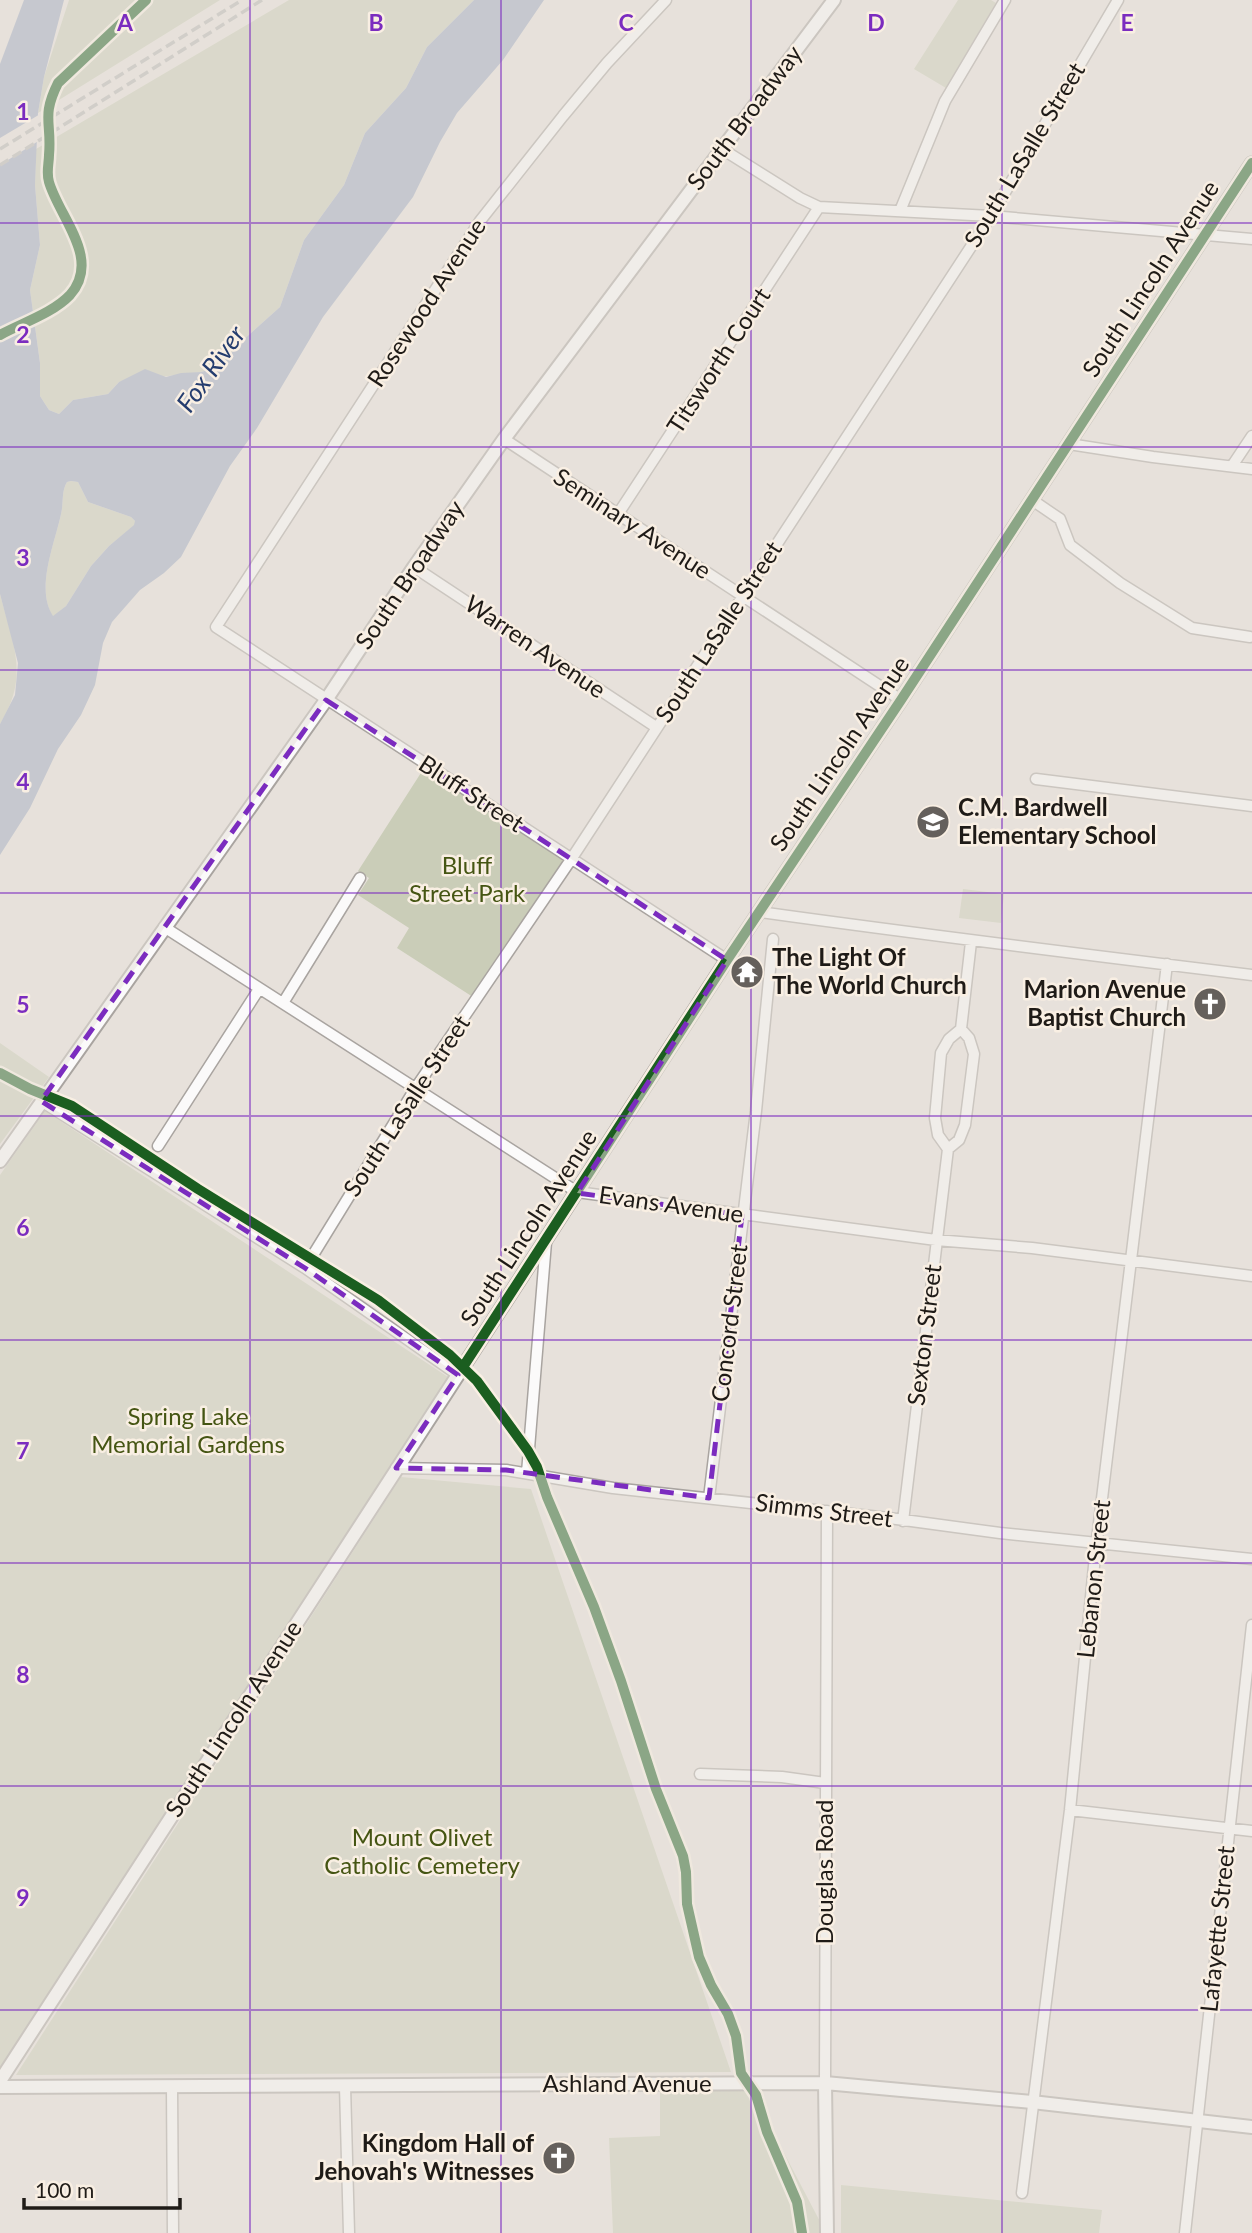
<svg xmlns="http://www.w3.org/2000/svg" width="1252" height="2233" viewBox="0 0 1252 2233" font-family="Lato,sans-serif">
	<rect width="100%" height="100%" fill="#e7e1db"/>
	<path fill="#cacdb8" d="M69,0H220L38,113L44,77Z
		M289,0H474L427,47L406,88L365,133L344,185L304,240L280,307L242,341L219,367L201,372L119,382L108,394L73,400L59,414L49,410L40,396V363L30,290L40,245L35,185L36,149Z
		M958,0H991L996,3L946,88L914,69Z
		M71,481L78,482L88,502L131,517L135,521V525L109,546L91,566L66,606L53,617C35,588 55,543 61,514C64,502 61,492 67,482Z
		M0,594C13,644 30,676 0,724Z
		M426,765L572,858L476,999L397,948L409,928L358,895L369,878L358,871Z
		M963,889L1004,894L1001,923L959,918Z
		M0,1043L49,1077L0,1144Z
		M45,1111L448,1377L0,2069V1175Z
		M401,1477L531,1489L731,2072L16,2075Z
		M660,2084H748L826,2233H613L609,2138L660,2136Z
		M841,2185L1102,2210L1099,2233H841Z"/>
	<path fill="#9ea9c2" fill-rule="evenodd" d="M24,0H64L44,77L38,113L35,185L40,245L30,290L40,363V396L49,410L59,414L73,400L108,394L119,382L145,369L166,377L181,373L201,372L219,367L242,341L280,307L304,240L344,185L365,133L406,88L427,47L474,0H544L503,60L457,113L440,142L413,197L323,317L257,428L230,466L181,557L164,573L140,590L112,622L103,643L95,685L81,715L58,749L30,808L0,855V724L15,695L18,663L0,594V64ZM71,481L78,482L88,502L131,517L135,521L134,525L109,546L91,566L66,606L53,616C35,589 55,543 61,514C64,502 61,492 67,482Z"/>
	<path fill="#e7e1db" d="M42,113L40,140L0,165V138Z"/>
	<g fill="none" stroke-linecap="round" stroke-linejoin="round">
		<defs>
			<path id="minor" d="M666,0L607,63L563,116L480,221L216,627L727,960
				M722,149L800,198L819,207L991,216L1252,239
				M900,211L945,101L1005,0
				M504,439L901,700
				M1069,444L1153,457L1252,469
				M1232,466L1252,436
				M1032,500L1060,519L1070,545L1120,583L1192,628L1250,637
				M618,514L819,207
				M414,567L656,727
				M1036,779L1252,806
				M760,912C924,935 1088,955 1252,975
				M164,927L577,1192L936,1240L1032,1248L1252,1276
				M283,1003L360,878
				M41,1101L305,1268L458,1375
				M158,1146L259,989
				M948,1149L959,1140L965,1125L974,1054L969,1038L961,1029
				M305,1268L415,1089L572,858L991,216L1118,0
				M396,1468L506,1470L613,1488L889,1518L1000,1533L1252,1559
				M527,1473L546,1242
				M709,1498L756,1111L773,939
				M903,1521L948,1149L938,1135L935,1118L941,1053L949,1039L961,1029L971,942
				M700,1774L782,1777L825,1783
				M1070,1810L1252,1831
				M825,2083L827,1511
				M345,2086L349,2233
				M172,2087L173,2233
				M1022,2193L1070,1810L1095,1556L1167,964
				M1185,2233L1252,1625"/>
			<path id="tertiary" d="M0,1161L326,700L414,567L504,439L834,0
				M0,2081L727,960L901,700L1252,163
				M825,2083L827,2233
				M0,2087L825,2083L1032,2102L1252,2127"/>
		</defs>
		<use href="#minor" stroke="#a9a4a0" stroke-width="13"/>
		<use href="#tertiary" stroke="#a9a4a0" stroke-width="16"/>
		<use href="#minor" stroke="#fbfafa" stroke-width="10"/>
		<use href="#tertiary" stroke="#fbfafa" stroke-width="12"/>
		<path stroke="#b7b6b4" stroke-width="3.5" stroke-dasharray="10 5" stroke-linecap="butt" d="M0,149L242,0
			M0,165L262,0"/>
		<defs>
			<path id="cycleway" d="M0,335C22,323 53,313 70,295C102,259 59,217 49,182C46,172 49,164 49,155C52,122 41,117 58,83L146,0
				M0,1073L30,1089L72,1106L198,1189L378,1300L450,1355L477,1381L528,1451L537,1467L547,1497L594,1607L621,1681L656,1789L683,1856L686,1872L687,1904L699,1957L711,1985L728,2014L736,2036L741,2073L756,2095L767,2132L797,2202L802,2233
				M463,1367L727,960L901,700L1252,163"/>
		</defs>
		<use href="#cycleway" stroke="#f9efe3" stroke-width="15"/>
		<use href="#cycleway" stroke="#1b5e20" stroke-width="10"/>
	</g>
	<path d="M0 0H1252V2233H0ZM326,700L727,960L577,1193L742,1215L709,1498L506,1470L396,1468L458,1375L305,1268L41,1101Z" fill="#e7e1db" fill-opacity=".55" fill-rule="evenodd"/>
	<path fill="none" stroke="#7b2cbf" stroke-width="5" stroke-dasharray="14 9" stroke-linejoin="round" d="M326,700L727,960L577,1193L742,1215L709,1498L506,1470L396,1468L458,1375L305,1268L41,1101Z"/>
	<path fill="none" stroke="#7b2cbf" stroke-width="2" stroke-opacity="0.55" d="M250,0V2233M501,0V2233M751,0V2233M1002,0V2233M0,223H1252M0,447H1252M0,670H1252M0,893H1252M0,1116H1252M0,1340H1252M0,1563H1252M0,1786H1252M0,2010H1252"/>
	<defs>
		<symbol id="school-disc" viewBox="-11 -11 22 22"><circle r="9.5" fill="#65605c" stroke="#f9efe3"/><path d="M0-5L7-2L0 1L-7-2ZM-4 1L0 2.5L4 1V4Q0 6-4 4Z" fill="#fff"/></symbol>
		<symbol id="temple-disc" viewBox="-11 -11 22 22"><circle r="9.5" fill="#65605c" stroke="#f9efe3"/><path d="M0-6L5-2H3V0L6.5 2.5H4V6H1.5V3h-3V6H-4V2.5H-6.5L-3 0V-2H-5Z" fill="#fff"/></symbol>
		<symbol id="church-disc" viewBox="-11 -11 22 22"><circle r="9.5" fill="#65605c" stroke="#f9efe3"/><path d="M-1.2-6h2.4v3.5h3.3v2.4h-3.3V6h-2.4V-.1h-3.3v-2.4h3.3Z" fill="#fff"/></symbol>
	</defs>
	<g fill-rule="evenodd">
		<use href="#school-disc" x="914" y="803" width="38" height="38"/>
		<use href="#temple-disc" x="728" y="953" width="38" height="38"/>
		<use href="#church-disc" x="1191" y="985" width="38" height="38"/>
		<use href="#church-disc" x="540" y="2139" width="38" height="38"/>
	</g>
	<g text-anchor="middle" stroke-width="5" stroke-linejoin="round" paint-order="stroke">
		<g font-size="24" fill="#1f1b17" stroke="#f9efe3">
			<text transform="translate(745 118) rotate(-53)" y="8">South Broadway</text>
			<text transform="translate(1025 155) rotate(-59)" y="8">South LaSalle Street</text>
			<text transform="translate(1151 279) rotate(-57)" y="8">South Lincoln Avenue</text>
			<text transform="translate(427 303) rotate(-57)" y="8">Rosewood Avenue</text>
			<text transform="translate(719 361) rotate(-57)" y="8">Titsworth Court</text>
			<text transform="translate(632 524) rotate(33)" y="8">Seminary Avenue</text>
			<text transform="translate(410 575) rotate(-56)" y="8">South Broadway</text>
			<text transform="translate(719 632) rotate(-57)" y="8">South LaSalle Street</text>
			<text transform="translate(535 647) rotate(34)" y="8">Warren Avenue</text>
			<text transform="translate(840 754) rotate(-56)" y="8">South Lincoln Avenue</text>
			<text transform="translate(471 794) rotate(33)" y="8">Bluff Street</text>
			<text transform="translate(407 1106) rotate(-57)" y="8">South LaSalle Street</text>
			<text transform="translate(671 1205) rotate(8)" y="8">Evans Avenue</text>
			<text transform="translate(529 1228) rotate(-57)" y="8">South Lincoln Avenue</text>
			<text transform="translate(730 1323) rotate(-83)" y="8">Concord Street</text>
			<text transform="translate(925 1335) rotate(-83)" y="8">Sexton Street</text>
			<text transform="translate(824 1511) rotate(7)" y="8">Simms Street</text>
			<text transform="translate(1094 1579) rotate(-84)" y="8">Lebanon Street</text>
			<text transform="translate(234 1719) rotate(-57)" y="8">South Lincoln Avenue</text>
			<text transform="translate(825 1872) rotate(-90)" y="8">Douglas Road</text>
			<text transform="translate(1218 1929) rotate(-84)" y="8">Lafayette Street</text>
			<text x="627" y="2092">Ashland Avenue</text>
		</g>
		<g font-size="24" font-weight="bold" fill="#1f1b17" stroke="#f9efe3" text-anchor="start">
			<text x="958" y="816">C.M. Bardwell<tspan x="958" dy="28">Elementary School</tspan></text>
			<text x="772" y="966">The Light Of<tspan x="772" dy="28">The World Church</tspan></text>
			<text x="1186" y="998" text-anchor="end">Marion Avenue<tspan x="1186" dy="28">Baptist Church</tspan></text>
			<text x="534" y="2152" text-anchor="end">Kingdom Hall of<tspan x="534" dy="28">Jehovah's Witnesses</tspan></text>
		</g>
		<g font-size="24" fill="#455513" stroke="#f9efe3">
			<text x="467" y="874">Bluff<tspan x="467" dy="28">Street Park</tspan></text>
			<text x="188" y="1425">Spring Lake<tspan x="188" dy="28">Memorial Gardens</tspan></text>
			<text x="422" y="1846">Mount Olivet<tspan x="422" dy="28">Catholic Cemetery</tspan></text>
		</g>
		<g font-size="26" font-style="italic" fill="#253d6f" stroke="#f9efe3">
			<text transform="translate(211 369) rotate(-55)" y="9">Fox River</text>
		</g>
	</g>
	<g font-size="23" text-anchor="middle" font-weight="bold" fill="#7b2cbf" stroke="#f9efe3" stroke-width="5" stroke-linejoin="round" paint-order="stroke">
		<text x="125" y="31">A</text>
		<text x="376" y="31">B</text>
		<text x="626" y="31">C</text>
		<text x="876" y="31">D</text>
		<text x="1127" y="31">E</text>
		<text x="23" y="120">1</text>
		<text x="23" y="343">2</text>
		<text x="23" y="566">3</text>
		<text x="23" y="790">4</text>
		<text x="23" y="1013">5</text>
		<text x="23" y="1236">6</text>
		<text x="23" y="1459">7</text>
		<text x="23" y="1683">8</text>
		<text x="23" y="1906">9</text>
	</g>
	<path d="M24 2198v10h156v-10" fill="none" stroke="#1f1b17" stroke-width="3.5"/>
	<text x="35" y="2198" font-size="21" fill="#1f1b17" stroke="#f9efe3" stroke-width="5" paint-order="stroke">100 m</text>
</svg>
